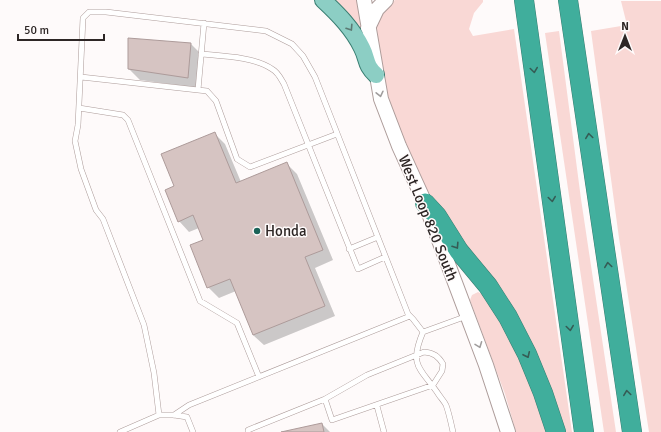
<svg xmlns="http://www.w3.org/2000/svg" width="661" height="432" viewBox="0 0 661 432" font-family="Signika,sans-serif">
	<rect width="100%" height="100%" fill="#fefafa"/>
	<path fill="#f9d8d5" d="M335,0H358L363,35L335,2Z
		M395,0H483V2L474,13L469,29L473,36L514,29L572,432H561L458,238L426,188L399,131L387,92L378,52L377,26L381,13Z
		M621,1H661V432H649L619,238L591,31L627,25Z
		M559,31L581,199L616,432H604L545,33Z
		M478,292L484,295L517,350L550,432H516L505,394L470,300L472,295Z"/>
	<path fill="#0003" d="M191,44L202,55L198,88L140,80L129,69Z
		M214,133L225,144L241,182L287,164L297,174L333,260L315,268L335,316L264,345L253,335L236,291L219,298L208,287L205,241L199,228L189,232L179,221L176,186Z
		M322,424L330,432H286Z"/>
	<path fill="#d6c4c2" stroke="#ad9b9a" d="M128,38L191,43L188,78L128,69Z
		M215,132L236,183L287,162L323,250L305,257L325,306L253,335L230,279L207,288L190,245L203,240L193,215L178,222L165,190L174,186L161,154Z
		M322,423L324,432H281Z"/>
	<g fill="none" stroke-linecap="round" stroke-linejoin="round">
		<defs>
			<path id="service" d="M201,54C222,56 255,57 272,69C278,72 281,79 284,84L358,269L385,257
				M81,77L207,91L216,101L237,159L250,167L337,134
				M198,90L204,23
				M79,108L123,115L128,120L200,301L237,323L259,377
				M349,249L378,237
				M423,332L467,316
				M377,406L384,432
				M159,415H174L187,417L193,432
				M174,415L189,405L410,316
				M120,432L159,415L154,373L144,325L103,219L96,210L81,169L75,141L78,125L83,18L89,12H106L266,31L292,44L303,56L315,77L408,314L413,319L423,332C408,367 421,368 439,395C441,398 444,401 446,405C449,413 451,423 453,432
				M248,432V430L325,399L332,420L433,385L442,371L443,364C438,356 434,353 424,352L367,375L325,399"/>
			<path id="secondary" d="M364,0L381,99L399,146L425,203L486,365L508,432
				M368,28L377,9L386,0"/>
			<path id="primary" d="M323,0C338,14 353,29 362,48C368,60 365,65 376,75"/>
			<path id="motorway" d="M524,0L584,432
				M568,0L632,432
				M425,203L437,216L459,251L488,286L508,317L527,354L543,393L556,432"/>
		</defs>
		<use href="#service" stroke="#ad9c9a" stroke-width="6"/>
		<use href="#secondary" stroke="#ad9c9a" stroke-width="16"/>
		<use href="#primary" stroke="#397e72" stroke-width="18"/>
		<use href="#motorway" stroke="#397e72" stroke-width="20"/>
		<use href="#service" stroke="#fff" stroke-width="5"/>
		<use href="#secondary" stroke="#fff" stroke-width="14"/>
		<use href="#primary" stroke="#8ccec4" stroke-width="16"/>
		<use href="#motorway" stroke="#40ae9c" stroke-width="19"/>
	</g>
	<defs><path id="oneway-chevron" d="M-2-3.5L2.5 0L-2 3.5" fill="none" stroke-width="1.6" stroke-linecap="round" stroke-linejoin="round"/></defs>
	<use stroke="#5c7a74" href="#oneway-chevron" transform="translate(350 28) rotate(57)"/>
	<g stroke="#355c55">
		<use href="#oneway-chevron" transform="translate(534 70) rotate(82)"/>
		<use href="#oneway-chevron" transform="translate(589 136) rotate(-98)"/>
		<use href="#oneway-chevron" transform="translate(552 199) rotate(82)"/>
		<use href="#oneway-chevron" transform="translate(456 246) rotate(57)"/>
		<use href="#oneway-chevron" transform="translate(608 265) rotate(-98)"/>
		<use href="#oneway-chevron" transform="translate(570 328) rotate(82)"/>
		<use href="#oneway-chevron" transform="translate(527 355) rotate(65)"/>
		<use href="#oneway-chevron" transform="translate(627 393) rotate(-98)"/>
	</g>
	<g stroke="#a09d9d">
		<use href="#oneway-chevron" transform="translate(380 94) rotate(77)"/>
		<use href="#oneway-chevron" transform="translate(479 345) rotate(69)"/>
	</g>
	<circle fill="#1a6358" stroke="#fefafa" stroke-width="1.5" cx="257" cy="231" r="4"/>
	<g text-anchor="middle" stroke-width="3" stroke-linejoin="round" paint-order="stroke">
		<g font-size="15" fill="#2d2625" stroke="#fefafa">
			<text transform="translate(428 218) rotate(68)" y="5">West Loop 820 South</text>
		</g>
		<g font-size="15" fill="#2d2625" stroke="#fefafa" text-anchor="start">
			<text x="265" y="236">Honda</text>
		</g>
	</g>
	<g transform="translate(625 36)" stroke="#fefafa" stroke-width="3" paint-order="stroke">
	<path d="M0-3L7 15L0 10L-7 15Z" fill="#2d2625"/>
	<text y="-6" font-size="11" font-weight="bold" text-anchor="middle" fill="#2d2625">N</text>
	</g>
	<path d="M18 34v6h86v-6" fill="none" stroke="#2d2625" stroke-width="2"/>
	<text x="24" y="34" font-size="12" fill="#2d2625" stroke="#fefafa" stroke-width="3" paint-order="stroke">50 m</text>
</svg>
